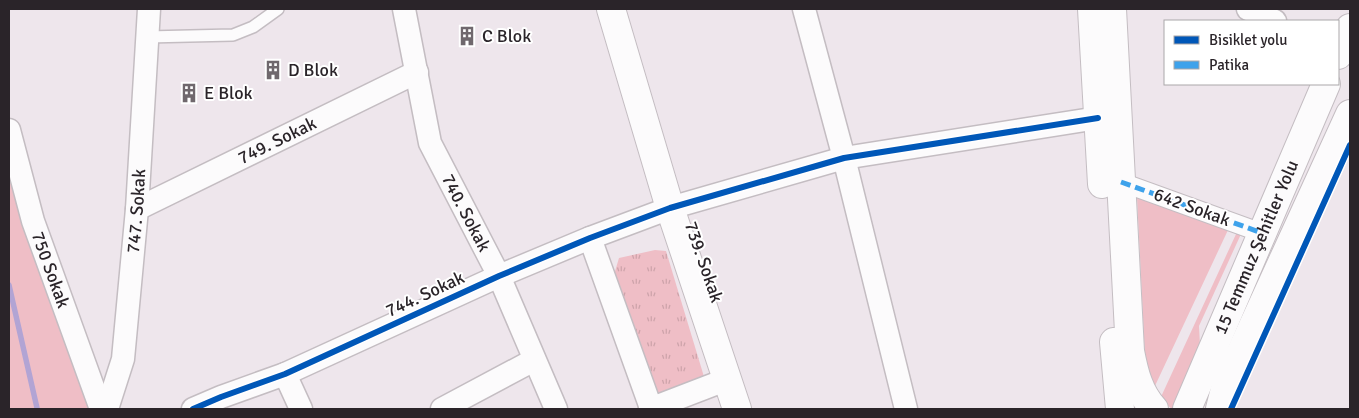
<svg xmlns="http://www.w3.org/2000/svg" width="1359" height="418" viewBox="0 0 1359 418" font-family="Signika,sans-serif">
	<defs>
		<pattern id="park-tufts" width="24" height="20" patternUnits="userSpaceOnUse" patternTransform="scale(1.25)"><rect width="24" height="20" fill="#efbec6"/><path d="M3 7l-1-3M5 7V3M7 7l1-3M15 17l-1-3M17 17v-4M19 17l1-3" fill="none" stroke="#cda3aa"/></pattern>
	</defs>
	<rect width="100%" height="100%" fill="#eee6ec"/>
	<path fill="#efbec6" d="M9,130L101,409H9Z
		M1137,197L1228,230L1154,388L1150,379L1145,357Z
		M1237,232L1241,234L1199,326L1200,345L1174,409H1172L1160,399Z"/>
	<path fill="url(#park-tufts)" d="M655,250L666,251L705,380L656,403L613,278L619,258Z"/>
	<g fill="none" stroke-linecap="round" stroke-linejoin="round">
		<path stroke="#b2a4d4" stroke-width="5.5" d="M9,285L37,408"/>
		<defs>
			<path id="service" d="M147,37L233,35L253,27L278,9"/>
			<path id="pedestrian" d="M1121,182L1262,233"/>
			<g id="minor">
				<path id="s1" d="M404,9L430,143L499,276L556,409"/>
				<path d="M804,9L844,158L906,409"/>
				<path d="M1248,9L1275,21"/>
				<path id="s2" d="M9,130L33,221L101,409"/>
				<path id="s3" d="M137,209L417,72"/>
				<path d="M590,238L651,408"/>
				<path d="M285,374L301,409"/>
				<path id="s4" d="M107,409L123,359L137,209L149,9"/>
				<path d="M193,409L221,397L285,374L499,276L590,238L670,208L844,158L1098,118"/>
				<path d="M442,409L534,360"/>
				<path d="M650,409L728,379"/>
			</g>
			<path id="tertiary" d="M611,9L670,208L737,409"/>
			<g id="secondary">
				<path d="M1092,9L1102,184"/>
				<path d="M1112,9L1130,351C1134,372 1139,393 1154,409"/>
				<path d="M1338,55L1350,28"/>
				<path d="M1114,342L1120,409"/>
				<path id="s5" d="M1187,409L1326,84"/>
				<path d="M1220,409L1226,385L1350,114"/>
			</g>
		</defs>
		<use href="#service" stroke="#c4bdc2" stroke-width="14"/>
		<use href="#pedestrian" stroke="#c4bdc2" stroke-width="20"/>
		<use href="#minor" stroke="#c4bdc2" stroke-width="25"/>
		<use href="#tertiary" stroke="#c4bdc2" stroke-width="30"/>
		<use href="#secondary" stroke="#c4bdc2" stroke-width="30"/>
		<use href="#service" stroke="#fcfbfc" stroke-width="11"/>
		<use href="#pedestrian" stroke="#fcfbfc" stroke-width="18"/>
		<use href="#minor" stroke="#fcfbfc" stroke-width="22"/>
		<use href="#tertiary" stroke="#fcfbfc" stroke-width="28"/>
		<use href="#secondary" stroke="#fcfbfc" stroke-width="28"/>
		<path stroke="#3ea2eb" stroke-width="5" stroke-dasharray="10 5" stroke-linecap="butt" d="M1121,182L1262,233"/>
		<defs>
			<path id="cycleway" d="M193,409L221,397L285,374L499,276L590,238L670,208L844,158L1098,118
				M1231,409L1350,145"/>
		</defs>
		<use href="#cycleway" stroke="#fff" stroke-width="9"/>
		<use href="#cycleway" stroke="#0057b8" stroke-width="6"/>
	</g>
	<defs>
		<symbol id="building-bare" viewBox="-9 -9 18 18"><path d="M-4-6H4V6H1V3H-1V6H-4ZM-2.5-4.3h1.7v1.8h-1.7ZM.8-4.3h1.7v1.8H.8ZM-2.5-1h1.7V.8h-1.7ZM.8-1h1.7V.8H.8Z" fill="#6f686d" stroke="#fff" stroke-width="2.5" paint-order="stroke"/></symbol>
	</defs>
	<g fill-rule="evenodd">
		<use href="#building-bare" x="453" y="22" width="28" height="28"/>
		<use href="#building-bare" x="259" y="56" width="28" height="28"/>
		<use href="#building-bare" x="175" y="79" width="28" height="28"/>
	</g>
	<g text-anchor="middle" stroke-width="4" stroke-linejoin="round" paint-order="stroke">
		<g font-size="18" fill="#2a2429" stroke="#fff" text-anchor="start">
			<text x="482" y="42">C Blok</text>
			<text x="288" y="76">D Blok</text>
			<text x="204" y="99">E Blok</text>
		</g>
		<g font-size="18" fill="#2a2429" stroke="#fff">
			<text dy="6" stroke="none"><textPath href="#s3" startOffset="156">749. Sokak</textPath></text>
			<text transform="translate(1192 207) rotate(20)" y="6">642 Sokak</text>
			<text dy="6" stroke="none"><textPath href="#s4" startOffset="201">747. Sokak</textPath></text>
			<text dy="6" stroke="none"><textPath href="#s1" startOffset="215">740. Sokak</textPath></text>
			<text dy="6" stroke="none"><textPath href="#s5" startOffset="176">15 Temmuz Şehitler Yolu</textPath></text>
			<text transform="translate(704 262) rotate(71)" y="6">739. Sokak</text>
			<text dy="6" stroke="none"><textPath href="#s2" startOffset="146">750 Sokak</textPath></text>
			<text transform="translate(425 294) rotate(-25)" y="6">744. Sokak</text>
		</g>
	</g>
	<rect width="1359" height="418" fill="none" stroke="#2a2429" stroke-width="20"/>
	<rect x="1164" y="20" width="175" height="65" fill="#ffffff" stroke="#aaa7a9"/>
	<rect x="1174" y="36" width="25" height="8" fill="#0057b8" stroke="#aaa7a9"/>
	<text x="1209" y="45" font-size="15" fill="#2a2429">Bisiklet yolu</text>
	<rect x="1174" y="61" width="25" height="8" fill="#3ea2eb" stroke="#aaa7a9"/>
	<text x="1209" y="70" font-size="15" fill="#2a2429">Patika</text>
</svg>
